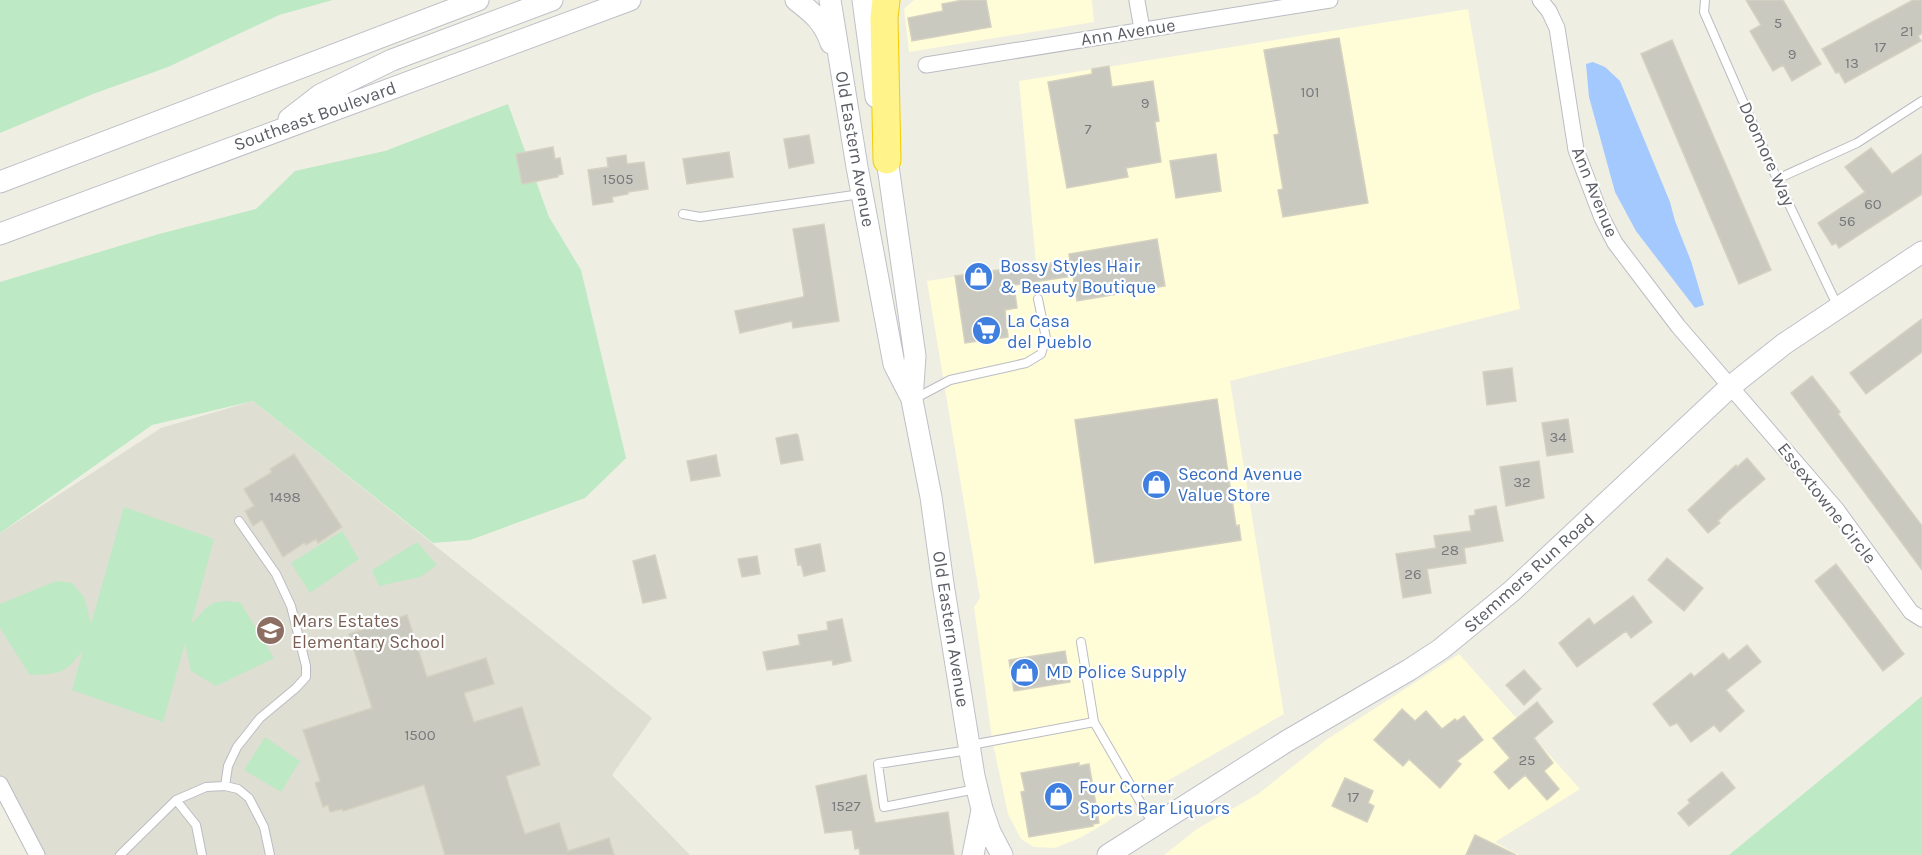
<svg xmlns="http://www.w3.org/2000/svg" width="1922" height="855" viewBox="0 0 1922 855" font-family="Karla,sans-serif">
	<rect width="100%" height="100%" fill="#efeee3"/>
	<path fill="#fffcd8" d="M914,0H1092L1094,22L909,52L904,9Z
		M1468,9L1520,309L1230,381L1284,714L1169,780L1104,824L1080,838L1055,848L1034,847L1021,839L1008,814L992,739L974,607L980,598L927,281L1036,264L1019,81Z
		M1459,654L1580,789L1495,842L1519,855H1164L1197,829L1258,794L1326,740Z"/>
	<path fill="#dfded2" d="M253,401L652,718L612,775L690,855H41L0,782V533L161,428Z"/>
	<path fill="#bde9c4" d="M0,0H333L279,15L168,67L93,94L0,133Z
		M508,104L549,217L581,270L626,458L585,498L470,540L433,543L253,401L152,425L0,533V282L159,234L256,209L295,171L385,151Z
		M124,507L214,539L191,624C211,604 208,599 240,602L274,658L216,686L191,671L185,643L163,722L72,690L83,650C65,674 59,674 30,675L0,628V604L56,581L72,583L84,597L91,624Z
		M342,531L359,559L310,593L291,563Z
		M417,542L437,565L420,577L379,586L372,570Z
		M1922,696V855H1729L1903,712Z
		M265,737L300,761L281,792L244,770Z"/>
	<path fill="#a3c9ff" d="M1593,62L1605,67L1620,81L1670,202L1675,221L1691,261L1704,305L1695,308L1636,231L1615,192L1589,97L1586,64Z"/>
	<path fill="#cac9c0" stroke="#d5d1c1" stroke-width="1.5" d="M963,0H986L991,27L912,41L908,18L943,11L942,4Z
		M1746,0H1783L1821,64L1792,81L1783,65L1773,71L1750,31L1761,25Z
		M1913,0H1922V33L1918,36L1921,41L1845,83L1839,72L1836,73L1822,49Z
		M1339,38L1368,203L1283,217L1278,190L1283,189L1274,135L1279,134L1264,50Z
		M1672,40L1771,270L1739,284L1641,54Z
		M1109,66L1112,87L1153,81L1159,121L1155,122L1161,162L1126,168L1128,177L1067,188L1048,82L1092,74V69Z
		M809,135L814,163L789,168L784,139Z
		M553,147L555,159L560,158L563,174L558,175V177L522,184L516,154Z
		M1871,148L1892,174L1922,154V194L1839,248L1836,243L1832,245L1818,223L1865,192L1845,167Z
		M729,152L733,177L687,184L683,159Z
		M1216,154L1221,191L1176,198L1170,161Z
		M626,155L627,164L644,162L648,189L628,192V194L612,197L613,202L593,205L588,170L608,167L607,158Z
		M824,224L839,321L793,328L792,321L740,333L735,311L803,297L804,295L793,229Z
		M1157,239L1165,286L1077,301L1073,276L1014,285L1017,308L1005,310L1008,337L965,343L955,276L1070,260L1069,254Z
		M1922,319V352L1866,394L1850,373Z
		M1512,368L1516,401L1487,405L1483,372Z
		M1812,376L1840,412L1838,414L1922,526V570L1791,393Z
		M1217,399L1236,526L1239,525L1241,540L1095,563L1075,420Z
		M1568,419L1573,452L1547,456L1542,423Z
		M796,434L798,435L803,460L781,464L776,438Z
		M294,454L342,527L318,543L316,539L306,545L304,543L283,557L262,520L253,526L245,511L254,506L244,489L272,472L270,469Z
		M716,455L720,476L691,481L687,461Z
		M1747,458L1765,479L1728,511L1718,521L1720,523L1708,533L1688,510L1736,465L1737,467Z
		M1539,461L1544,498L1506,506L1500,467Z
		M1496,506L1503,541L1464,548L1466,563L1427,569L1431,593L1403,598L1396,554L1436,548L1434,536L1471,531L1469,516L1475,515V510Z
		M820,544L825,571L804,576L801,564L798,565L795,549Z
		M655,555L666,598L643,603L633,561Z
		M757,556L760,574L742,577L738,559Z
		M1667,558L1703,588L1684,611L1648,580Z
		M1836,564L1904,654L1883,671L1815,581Z
		M1633,596L1652,622L1631,638L1626,631L1577,667L1559,643L1589,618L1594,625Z
		M407,615L427,677L486,658L494,684L464,693L474,722L522,707L540,765L506,776L525,834L559,823L568,851L609,838L614,855H445L424,785L343,811L342,809L330,812L328,805L323,807L315,783L320,781L303,730L372,708L349,634Z
		M842,619L851,661L833,665L832,660L767,670L763,652L800,645L798,635L828,630L827,622Z
		M1747,645L1761,662L1726,690L1744,711L1720,732L1714,725L1691,742L1677,723L1670,726L1653,704L1691,673L1694,677L1723,653L1729,660Z
		M1065,651L1070,682L1014,691L1009,660Z
		M1524,670L1541,689L1524,705L1506,685Z
		M1537,702L1553,722L1534,738L1553,763L1544,771L1559,789L1547,800L1525,775L1509,789L1494,772L1510,758L1493,738Z
		M1402,709L1415,721L1426,711L1442,729L1455,719L1457,721L1464,716L1483,740L1457,761L1461,764L1440,788L1409,759L1403,766L1374,740Z
		M1079,763V766L1089,764L1099,823L1093,824V826L1029,837L1021,792L1025,791L1021,773Z
		M1722,772L1735,788L1689,826L1678,813L1690,803L1688,800Z
		M866,775L875,823L948,812L954,855H860L859,848L855,849L852,830L825,833L816,786Z
		M1345,778L1373,791L1368,803L1374,806L1367,822L1332,806Z
		M1475,835L1516,855H1466Z"/>
	<g fill="none" stroke-linecap="round" stroke-linejoin="round">
		<defs>
			<path id="lane" d="M1705,0L1704,12L1777,179L1837,305
				M1777,179L1857,143L1922,101
				M683,214L700,217L861,194
				M916,398L950,380L1026,363L1041,354L1046,338L1038,299
				M1081,642L1094,722
				M971,745L1094,722L1153,824
				M969,750L878,764L884,807L976,789
				M225,786L228,766L237,747L260,718L296,688L306,677V666L291,606L276,574L239,521
				M176,800L196,825L202,855
				M120,855L176,800L206,787L225,786L238,789L249,798L264,827L270,855"/>
			<path id="street" d="M1540,0L1549,11L1557,28L1576,150L1602,218L1615,243L1678,326L1837,510L1911,612L1922,619
				M1137,1L1142,29
				M926,65L1330,0
				M0,784L37,855"/>
			<path id="secondary" d="M796,0C813,13 824,22 831,43
				M830,0L857,167L894,364L912,399
				M863,0L876,97
				M289,119L320,95L392,60L552,0
				M885,145L915,356L912,400L931,497L943,584L974,776L982,809L990,832L1002,855
				M0,182L478,0
				M0,234L630,0
				M973,855L982,810
				M1108,855L1287,741L1409,670L1441,649L1512,591L1731,386L1784,344L1922,252"/>
			<path id="highway" d="M886,0L884,18L887,160"/>
		</defs>
		<use href="#lane" stroke="#bbbcc3" stroke-width="10"/>
		<use href="#street" stroke="#bbbcc3" stroke-width="17"/>
		<use href="#secondary" stroke="#bec0c8" stroke-width="23"/>
		<use href="#highway" stroke="#f2cc00" stroke-width="29"/>
		<use href="#lane" stroke="#fff" stroke-width="8"/>
		<use href="#street" stroke="#fff" stroke-width="15"/>
		<use href="#secondary" stroke="#fff" stroke-width="21"/>
		<use href="#highway" stroke="#fff38a" stroke-width="27"/>
	</g>
	<defs>
		<symbol id="shop-disc" viewBox="-11 -11 22 22"><circle r="9.5" fill="#3f7fe0" stroke="#fff"/><path d="M-5-2.5h2.3a2.7 3.5 0 0 1 5.4 0H5L5.5 6h-11ZM-1.5-2.5h3a1.5 2.3 0 0 0-3 0Z" fill="#fff"/></symbol>
		<symbol id="supermarket-disc" viewBox="-11 -11 22 22"><circle r="9.5" fill="#3f7fe0" stroke="#fff"/><path d="M-6-5.5h2.5l.6 2H6L4.5 2H-2.5L-4.4-4H-6ZM-1.5 3.2a1.3 1.3 0 1 0 .1 0ZM3 3.2a1.3 1.3 0 1 0 .1 0Z" fill="#fff"/></symbol>
		<symbol id="school-disc" viewBox="-11 -11 22 22"><circle r="9.5" fill="#8d6e63" stroke="#fff"/><path d="M0-5L7-2L0 1L-7-2ZM-4 1L0 2.5L4 1V4Q0 6-4 4Z" fill="#fff"/></symbol>
	</defs>
	<g fill-rule="evenodd">
		<use href="#shop-disc" x="962" y="260" width="33" height="33"/>
		<use href="#supermarket-disc" x="970" y="314" width="33" height="33"/>
		<use href="#shop-disc" x="1140" y="468" width="33" height="33"/>
		<use href="#school-disc" x="254" y="614" width="33" height="33"/>
		<use href="#shop-disc" x="1008" y="656" width="33" height="33"/>
		<use href="#shop-disc" x="1042" y="780" width="33" height="33"/>
	</g>
	<g text-anchor="middle" stroke-width="4.5" stroke-linejoin="round" paint-order="stroke">
		<g font-size="15" fill="#77797c">
			<text x="1778" y="28">5</text>
			<text x="1907" y="36">21</text>
			<text x="1880" y="52">17</text>
			<text x="1792" y="59">9</text>
			<text x="1852" y="68">13</text>
			<text x="1310" y="97">101</text>
			<text x="1145" y="108">9</text>
			<text x="1088" y="134">7</text>
			<text x="618" y="184">1505</text>
			<text x="1873" y="209">60</text>
			<text x="1847" y="226">56</text>
			<text x="1558" y="442">34</text>
			<text x="1522" y="487">32</text>
			<text x="285" y="502">1498</text>
			<text x="1450" y="555">28</text>
			<text x="1413" y="579">26</text>
			<text x="420" y="740">1500</text>
			<text x="1527" y="765">25</text>
			<text x="1353" y="802">17</text>
			<text x="846" y="811">1527</text>
		</g>
		<g font-size="18" fill="#5b5e65" stroke="#fff">
			<text transform="translate(1128 32) rotate(-9)" y="6">Ann Avenue</text>
			<text transform="translate(315 116) rotate(-20)" y="6">Southeast Boulevard</text>
			<text transform="translate(855 149) rotate(80)" y="6">Old Eastern Avenue</text>
			<text transform="translate(1767 154) rotate(66)" y="6">Doomore Way</text>
			<text transform="translate(1595 192) rotate(68)" y="6">Ann Avenue</text>
			<text transform="translate(1827 503) rotate(52)" y="6">Essextowne Circle</text>
			<text transform="translate(1529 573) rotate(-42)" y="6">Stemmers Run Road</text>
			<text transform="translate(951 629) rotate(81)" y="6">Old Eastern Avenue</text>
		</g>
		<g font-size="18" fill="#366cbe" stroke="#fff" text-anchor="start">
			<text x="1000" y="272">Bossy Styles Hair<tspan x="1000" dy="21">&amp; Beauty Boutique</tspan></text>
			<text x="1007" y="327">La Casa<tspan x="1007" dy="21">del Pueblo</tspan></text>
			<text x="1178" y="480">Second Avenue<tspan x="1178" dy="21">Value Store</tspan></text>
			<text x="1046" y="678">MD Police Supply</text>
			<text x="1079" y="793">Four Corner<tspan x="1079" dy="21">Sports Bar Liquors</tspan></text>
		</g>
		<g font-size="18" fill="#785e54" stroke="#fff" text-anchor="start">
			<text x="292" y="627">Mars Estates<tspan x="292" dy="21">Elementary School</tspan></text>
		</g>
	</g>
</svg>
